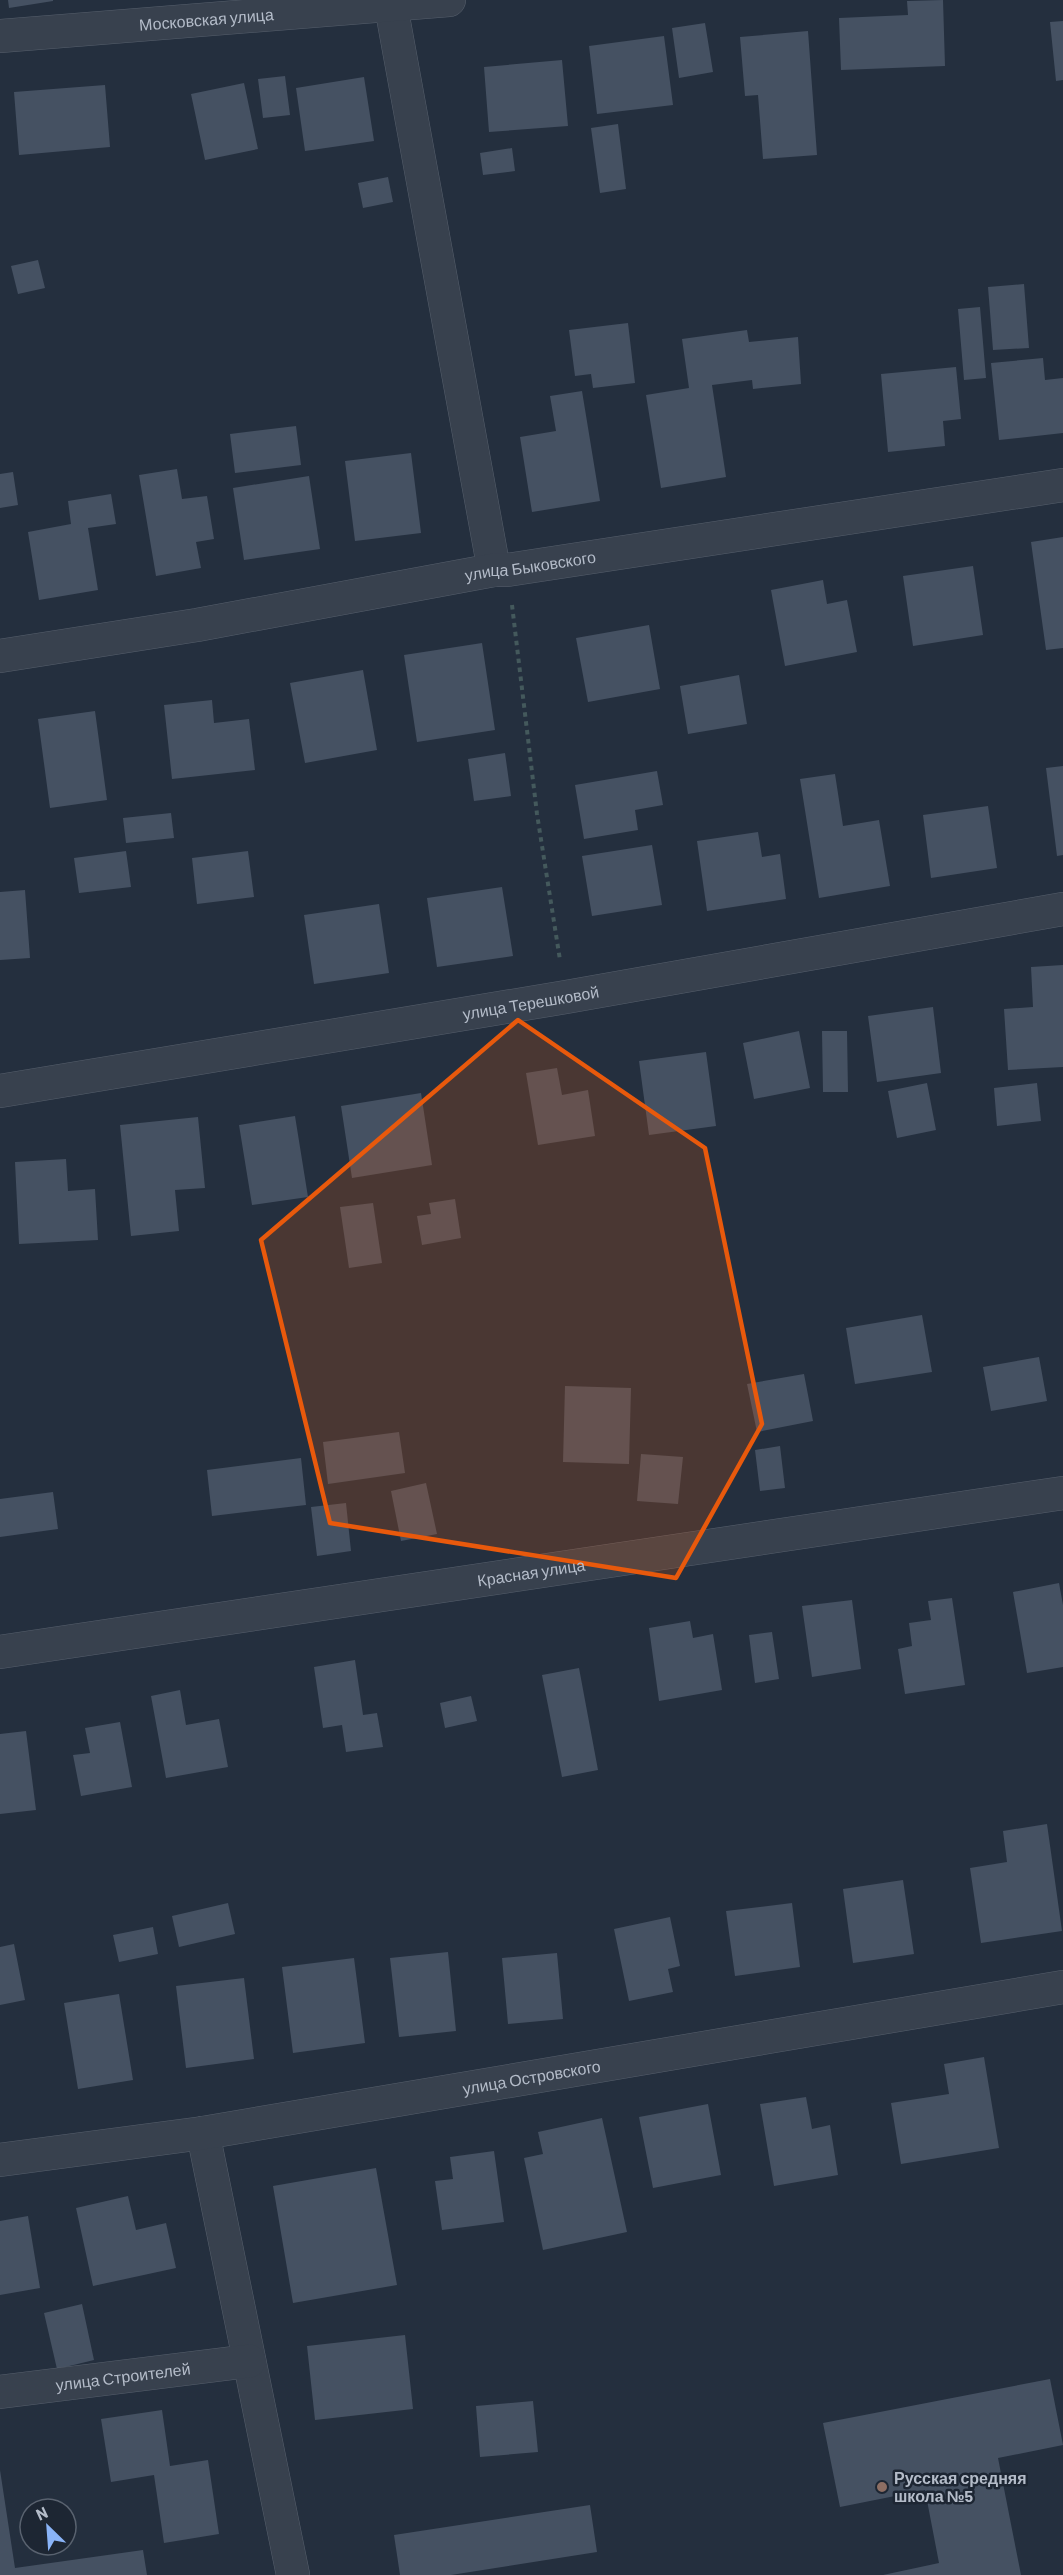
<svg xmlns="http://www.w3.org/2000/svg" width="1063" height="2575" viewBox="0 0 1063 2575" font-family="Barlow,sans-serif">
	<rect width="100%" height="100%" fill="#242f3e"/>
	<path fill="#455162" d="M8,0H53V1L9,8Z
		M943,0L945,66L841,70L839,18L908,15L907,1Z
		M1063,21V80L1056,81L1050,22Z
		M705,23L713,72L679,78L672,28Z
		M808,31L817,155L763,159L758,95L745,96L740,37Z
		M664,36L673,105L597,114L589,46Z
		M562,60L568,126L489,132L484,67Z
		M285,76L290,115L263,118L258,79Z
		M364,77L374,141L305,151L296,88Z
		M244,83L258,149L205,160L191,94Z
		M105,85L110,147L19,155L14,92Z
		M618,124L626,189L600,193L591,128Z
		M512,148L515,171L483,175L480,153Z
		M388,177L393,202L363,208L358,183Z
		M38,260L45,288L18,294L11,266Z
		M1024,284L1029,348L993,350L988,287Z
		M980,307L986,378L964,380L958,309Z
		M628,323L635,383L593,388L591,374L575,376L569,330Z
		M747,330L749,342L798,337L801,384L753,389L752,380L712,385L726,477L661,488L646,395L689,388L682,339Z
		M1043,358L1045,380L1063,378V433L999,440L991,363Z
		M956,367L961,419L943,421L945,446L888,452L881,374Z
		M582,391L600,501L532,512L520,437L556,431L550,396Z
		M296,426L301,465L235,473L230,434Z
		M411,453L421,533L355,541L345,461Z
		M177,469L182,499L207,496L214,539L196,542L201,568L156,576L139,475Z
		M13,472L18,505L0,508V474Z
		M309,476L320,549L244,560L233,488Z
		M111,494L116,524L88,528L98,590L39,600L28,532L71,524L68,501Z
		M1063,537V648L1046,650L1031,542Z
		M973,566L983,635L913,646L903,576Z
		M823,580L827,604L847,600L857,652L785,666L771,590Z
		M649,625L660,689L588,702L576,638Z
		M482,643L495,730L417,742L404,655Z
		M363,670L377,750L305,763L290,683Z
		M739,675L747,724L688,734L680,686Z
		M212,700L214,723L249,719L255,770L172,779L164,705Z
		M95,711L107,800L50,808L38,719Z
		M505,753L511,796L474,801L468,759Z
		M1063,766V855L1057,856L1046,768Z
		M657,771L663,805L635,810L638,830L584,839L575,785Z
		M835,774L843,826L879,820L890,886L819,898L800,779Z
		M988,806L997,868L931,878L923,815Z
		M171,813L174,838L126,843L123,818Z
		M758,832L762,857L780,854L786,899L707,911L697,841Z
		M652,845L662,905L592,916L582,856Z
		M126,851L131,887L79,893L74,858Z
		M248,851L254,897L197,904L192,858Z
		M502,887L513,956L437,967L427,898Z
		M25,890L30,958L0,960V892Z
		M379,904L389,973L314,984L304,915Z
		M1063,965V1067L1008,1070L1004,1009L1033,1007L1031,967Z
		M933,1007L941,1073L877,1082L868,1016Z
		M799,1031L810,1088L754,1099L743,1043Z
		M822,1031H847L848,1092H823Z
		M706,1052L716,1126L649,1135L639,1061Z
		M557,1068L562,1095L588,1090L595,1136L538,1145L526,1073Z
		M927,1083L936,1130L897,1138L888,1091Z
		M1037,1083L1041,1121L997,1126L994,1088Z
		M421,1093L432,1165L352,1178L341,1106Z
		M295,1116L308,1197L252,1205L239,1125Z
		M198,1117L205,1188L175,1190L179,1231L131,1236L120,1125Z
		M66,1159L68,1191L95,1189L98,1240L19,1244L15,1162Z
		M455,1199L461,1238L422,1245L417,1216L431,1214L429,1203Z
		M373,1203L382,1263L349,1268L340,1207Z
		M922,1315L932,1372L855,1384L846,1328Z
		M1039,1357L1047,1401L991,1411L983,1367Z
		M804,1374L813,1421L757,1432L747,1384Z
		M565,1386L631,1388L629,1464L563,1462Z
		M399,1432L405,1473L328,1484L323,1442Z
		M780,1446L785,1488L760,1491L755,1450Z
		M641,1454L683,1457L678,1504L637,1501Z
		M301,1458L306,1505L212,1516L207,1470Z
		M426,1483L437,1534L401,1541L391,1491Z
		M53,1492L58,1529L0,1537V1499Z
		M346,1503L351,1551L317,1556L311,1507Z
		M1059,1583L1063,1605V1667L1027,1673L1013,1592Z
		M952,1598L965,1685L905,1694L898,1649L912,1646L909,1623L931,1620L928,1601Z
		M852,1600L861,1669L812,1677L802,1606Z
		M690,1621L693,1638L713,1634L722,1690L659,1701L649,1628Z
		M772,1632L779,1679L755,1683L749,1635Z
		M355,1660L363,1715L377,1713L383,1747L346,1752L342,1725L323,1728L314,1667Z
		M579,1668L598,1770L562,1777L542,1675Z
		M180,1690L186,1725L219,1719L228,1767L166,1778L151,1696Z
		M471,1696L477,1721L445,1728L440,1703Z
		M120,1722L132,1787L81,1796L73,1755L90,1753L85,1728Z
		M26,1731L36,1810L0,1814V1734Z
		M1047,1824L1062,1931L981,1943L970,1868L1007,1862L1003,1831Z
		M903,1880L914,1954L853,1963L843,1889Z
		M228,1903L235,1934L179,1947L172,1916Z
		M792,1903L800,1967L735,1976L726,1911Z
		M670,1917L680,1966L668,1969L673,1992L629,2001L614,1929Z
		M153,1927L158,1954L119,1962L113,1935Z
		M14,1944L25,2000L0,2005V1947Z
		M448,1952L456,2031L399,2037L390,1958Z
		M557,1953L563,2019L508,2024L502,1958Z
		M354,1958L365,2043L293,2053L282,1967Z
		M244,1978L254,2059L186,2068L176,1986Z
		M119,1994L133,2080L78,2089L64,2003Z
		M984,2057L999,2148L901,2164L891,2103L949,2094L944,2064Z
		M806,2097L812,2129L830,2125L838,2175L774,2186L760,2104Z
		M708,2104L721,2175L653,2188L639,2117Z
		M602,2118L627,2232L543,2250L524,2158L543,2154L538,2132Z
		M494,2151L504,2222L442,2230L435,2181L453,2179L450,2157Z
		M376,2168L397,2285L293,2303L273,2186Z
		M128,2196L136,2230L166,2223L176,2268L93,2286L76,2208Z
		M28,2216L40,2288L0,2295V2221Z
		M82,2304L94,2360L57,2369L44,2313Z
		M405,2335L413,2409L315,2420L307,2346Z
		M1050,2379L1063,2445L998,2458L1021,2575H883L939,2563L925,2490L840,2507L823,2423Z
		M533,2401L538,2452L480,2457L476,2406Z
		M162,2410L170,2466L208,2460L219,2534L164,2543L154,2475L111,2482L101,2419Z
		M0,2470L15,2568L143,2550L147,2575H0Z
		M590,2505L597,2552L451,2575H400L394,2535Z"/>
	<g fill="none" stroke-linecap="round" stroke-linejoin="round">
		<defs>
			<g id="minor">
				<path d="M391,6L494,570"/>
				<path id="s1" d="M0,36L449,0"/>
				<path id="s2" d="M0,656L197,625L494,570H507L1063,485"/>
				<path id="s3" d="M0,1091L566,997L1063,909"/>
				<path id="s4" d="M0,1652L1063,1493"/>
				<path d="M203,2133L293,2575"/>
				<path id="s5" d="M0,2160L203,2133L1063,1987"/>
				<path id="s6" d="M0,2392L249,2361"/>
			</g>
		</defs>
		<use href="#minor" stroke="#565f6c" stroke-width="34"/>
		<path stroke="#44595c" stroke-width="4" stroke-dasharray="4.5 4.5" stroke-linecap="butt" d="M512,605L537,814L560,960"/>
		<use href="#minor" stroke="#38414e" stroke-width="33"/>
	</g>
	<path fill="#e8590c" fill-opacity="0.2" stroke="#e8590c" stroke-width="4.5" stroke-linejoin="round" d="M518,1020L705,1148L762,1424L676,1578L330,1523L261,1240Z"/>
	<circle fill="#8d6e63" stroke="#1d2633" stroke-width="2" cx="882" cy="2487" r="6"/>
	<g text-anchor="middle" stroke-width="5" stroke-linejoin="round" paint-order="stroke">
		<g font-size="16" fill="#b4bcc9" stroke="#1d2633">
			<text dy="6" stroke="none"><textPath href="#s1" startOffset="207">Московская улица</textPath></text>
			<text dy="6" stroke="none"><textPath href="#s2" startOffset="538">улица Быковского</textPath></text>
			<text dy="6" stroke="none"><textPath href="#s3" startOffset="538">улица Терешковой</textPath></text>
			<text dy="6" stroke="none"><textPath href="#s4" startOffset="537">Красная улица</textPath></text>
			<text dy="6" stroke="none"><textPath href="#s5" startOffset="538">улица Островского</textPath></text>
			<text dy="6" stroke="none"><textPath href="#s6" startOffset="124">улица Строителей</textPath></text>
		</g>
		<g font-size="16" font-weight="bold" fill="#b4bcc9" stroke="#1d2633" text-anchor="start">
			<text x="894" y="2484">Русская средняя<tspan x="894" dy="18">школа №5</tspan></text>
		</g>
	</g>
	<g transform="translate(48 2527) rotate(335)"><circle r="28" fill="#1d2633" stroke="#59626f" stroke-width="1.5"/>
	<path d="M0-4.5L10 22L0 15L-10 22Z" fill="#8ab4f8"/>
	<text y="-9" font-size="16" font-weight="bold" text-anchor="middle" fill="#b4bcc9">N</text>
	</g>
</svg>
